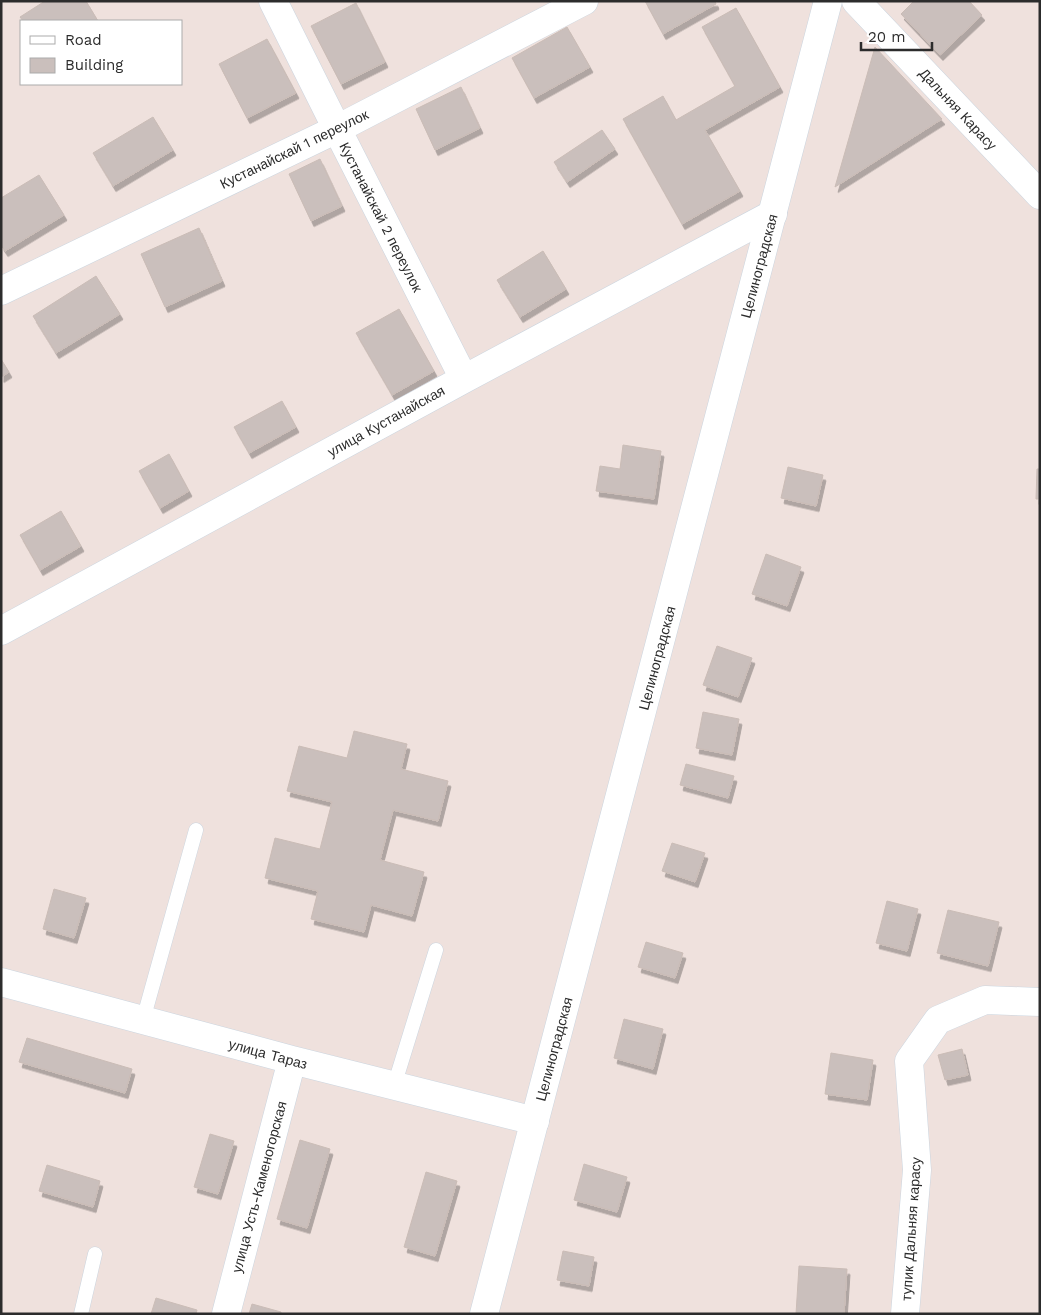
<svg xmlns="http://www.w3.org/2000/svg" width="1041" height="1315" viewBox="0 0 1041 1315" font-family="'Work Sans',sans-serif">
	<defs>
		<filter id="shadow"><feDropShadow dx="3" dy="5.5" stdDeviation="0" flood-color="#0004"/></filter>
	</defs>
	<rect width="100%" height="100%" fill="#efe1dd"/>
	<path fill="#cabfbc" stroke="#cabcb6" filter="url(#shadow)" d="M45,1H86L98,21H23L20,17Z
		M645,1H715L716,4L663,34Z
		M914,1H969L982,15L940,55L901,14Z
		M356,3L385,62L341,84L311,26Z
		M736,8L780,87L705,130L740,191L682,224L623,119L663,96L676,120L735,86L702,27Z
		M567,27L590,67L534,98L512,58Z
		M267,39L296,93L247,118L219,64Z
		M875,47L942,119L835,187Z
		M461,87L480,128L435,150L416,109Z
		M153,117L173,150L113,186L93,153Z
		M602,130L615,149L567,182L554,162Z
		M320,159L342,206L311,221L289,174Z
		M39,175L64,215L5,251L1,245V198Z
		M199,228L222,281L165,307L141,254Z
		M543,251L566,289L520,317L497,280Z
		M96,276L120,314L56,353L33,316Z
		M399,309L434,371L392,395L356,333Z
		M1,359L9,372L1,377Z
		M282,401L296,427L249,453L234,427Z
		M623,445L661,451L654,499L596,491L600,466L620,469Z
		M169,454L189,491L160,508L139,471Z
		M788,467L823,475L816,506L781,498Z
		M1037,469H1040V499H1036Z
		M61,511L81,546L40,570L20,535Z
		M766,554L801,567L787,606L752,594Z
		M717,646L752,658L738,697L703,685Z
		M703,712L739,719L732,755L696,748Z
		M354,731L407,744L401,769L448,781L438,821L393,810L380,860L424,872L412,916L371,905L364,932L311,919L318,891L265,878L275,838L320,849L332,802L287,791L299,746L347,758Z
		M686,764L734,776L728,798L680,785Z
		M672,843L705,853L695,882L662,871Z
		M54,889L86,898L74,938L43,929Z
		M887,901L918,909L907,951L876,943Z
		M948,910L999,922L988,966L937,953Z
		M646,942L683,953L675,978L638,967Z
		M624,1019L663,1029L653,1069L614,1058Z
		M27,1038L132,1069L125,1093L19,1062Z
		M962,1049L968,1075L945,1080L938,1055Z
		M831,1053L873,1060L867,1100L825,1094Z
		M210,1134L234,1141L218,1194L194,1187Z
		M300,1140L330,1149L307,1228L277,1219Z
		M584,1164L627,1177L617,1212L574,1200Z
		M47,1165L100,1181L93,1207L39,1191Z
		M426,1172L457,1181L435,1256L404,1247Z
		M563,1251L594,1257L589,1286L557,1280Z
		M799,1266L847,1269L844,1314H796Z
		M156,1298L197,1310L196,1314H151Z
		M252,1304L281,1312V1314H249Z"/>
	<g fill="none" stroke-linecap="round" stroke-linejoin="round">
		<defs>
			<path id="service" d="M143,1020L196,830
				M394,1086L436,950
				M81,1314L95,1254"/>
			<path id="minor" d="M273,1L337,129L464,379
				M1,291L337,129L584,1
				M1,631L464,379L773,214
				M1,982L292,1060L535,1121
				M226,1314L292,1060
				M905,1314L917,1170L909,1061L938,1020L985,1000L1040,1002"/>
			<path id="tertiary" d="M856,1L1040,195
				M484,1314L828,1"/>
		</defs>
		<use href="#service" stroke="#cbd5df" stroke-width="15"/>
		<use href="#minor" stroke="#cbd5df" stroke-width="29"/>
		<use href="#tertiary" stroke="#cbd5df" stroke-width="29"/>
		<use href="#service" stroke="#fff" stroke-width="14"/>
		<use href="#minor" stroke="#fff" stroke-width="28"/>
		<use href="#tertiary" stroke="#fff" stroke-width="28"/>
	</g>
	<g text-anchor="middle" stroke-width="4.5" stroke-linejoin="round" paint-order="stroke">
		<g font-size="14" fill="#2c2c2c" stroke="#fff">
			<text transform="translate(958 109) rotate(47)" y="5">Дальняя Карасу</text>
			<text transform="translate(294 149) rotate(-26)" y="5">Кустанайскай 1 переулок</text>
			<text transform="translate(381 217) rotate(63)" y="5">Кустанайскай 2 переулок</text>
			<text transform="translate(759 266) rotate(-75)" y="5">Целиноградская</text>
			<text transform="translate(386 421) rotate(-29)" y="5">улица Кустанайская</text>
			<text transform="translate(657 658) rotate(-75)" y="5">Целиноградская</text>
			<text transform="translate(554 1049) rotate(-75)" y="5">Целиноградская</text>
			<text transform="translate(268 1054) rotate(15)" y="5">улица Тараз</text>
			<text transform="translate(259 1187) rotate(-75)" y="5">улица Усть-Каменогорская</text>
			<text transform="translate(911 1229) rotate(-86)" y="5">тупик Дальняя карасу</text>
		</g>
	</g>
	<rect width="1041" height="1315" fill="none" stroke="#2c2c2c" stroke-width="5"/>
	<rect x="20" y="20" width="162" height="65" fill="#ffffff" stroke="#ababab"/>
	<rect x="30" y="36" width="25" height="8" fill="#ffffff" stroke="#ababab"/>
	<text x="65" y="45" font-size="15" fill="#2c2c2c">Road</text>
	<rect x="30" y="58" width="25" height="15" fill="#cabfbc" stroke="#ababab"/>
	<text x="65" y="70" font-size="15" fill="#2c2c2c">Building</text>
	<path d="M861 42v8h71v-8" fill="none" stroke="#2c2c2c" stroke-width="2.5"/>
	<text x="868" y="42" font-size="15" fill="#2c2c2c" stroke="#ffffff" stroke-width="4" paint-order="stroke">20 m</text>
</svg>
